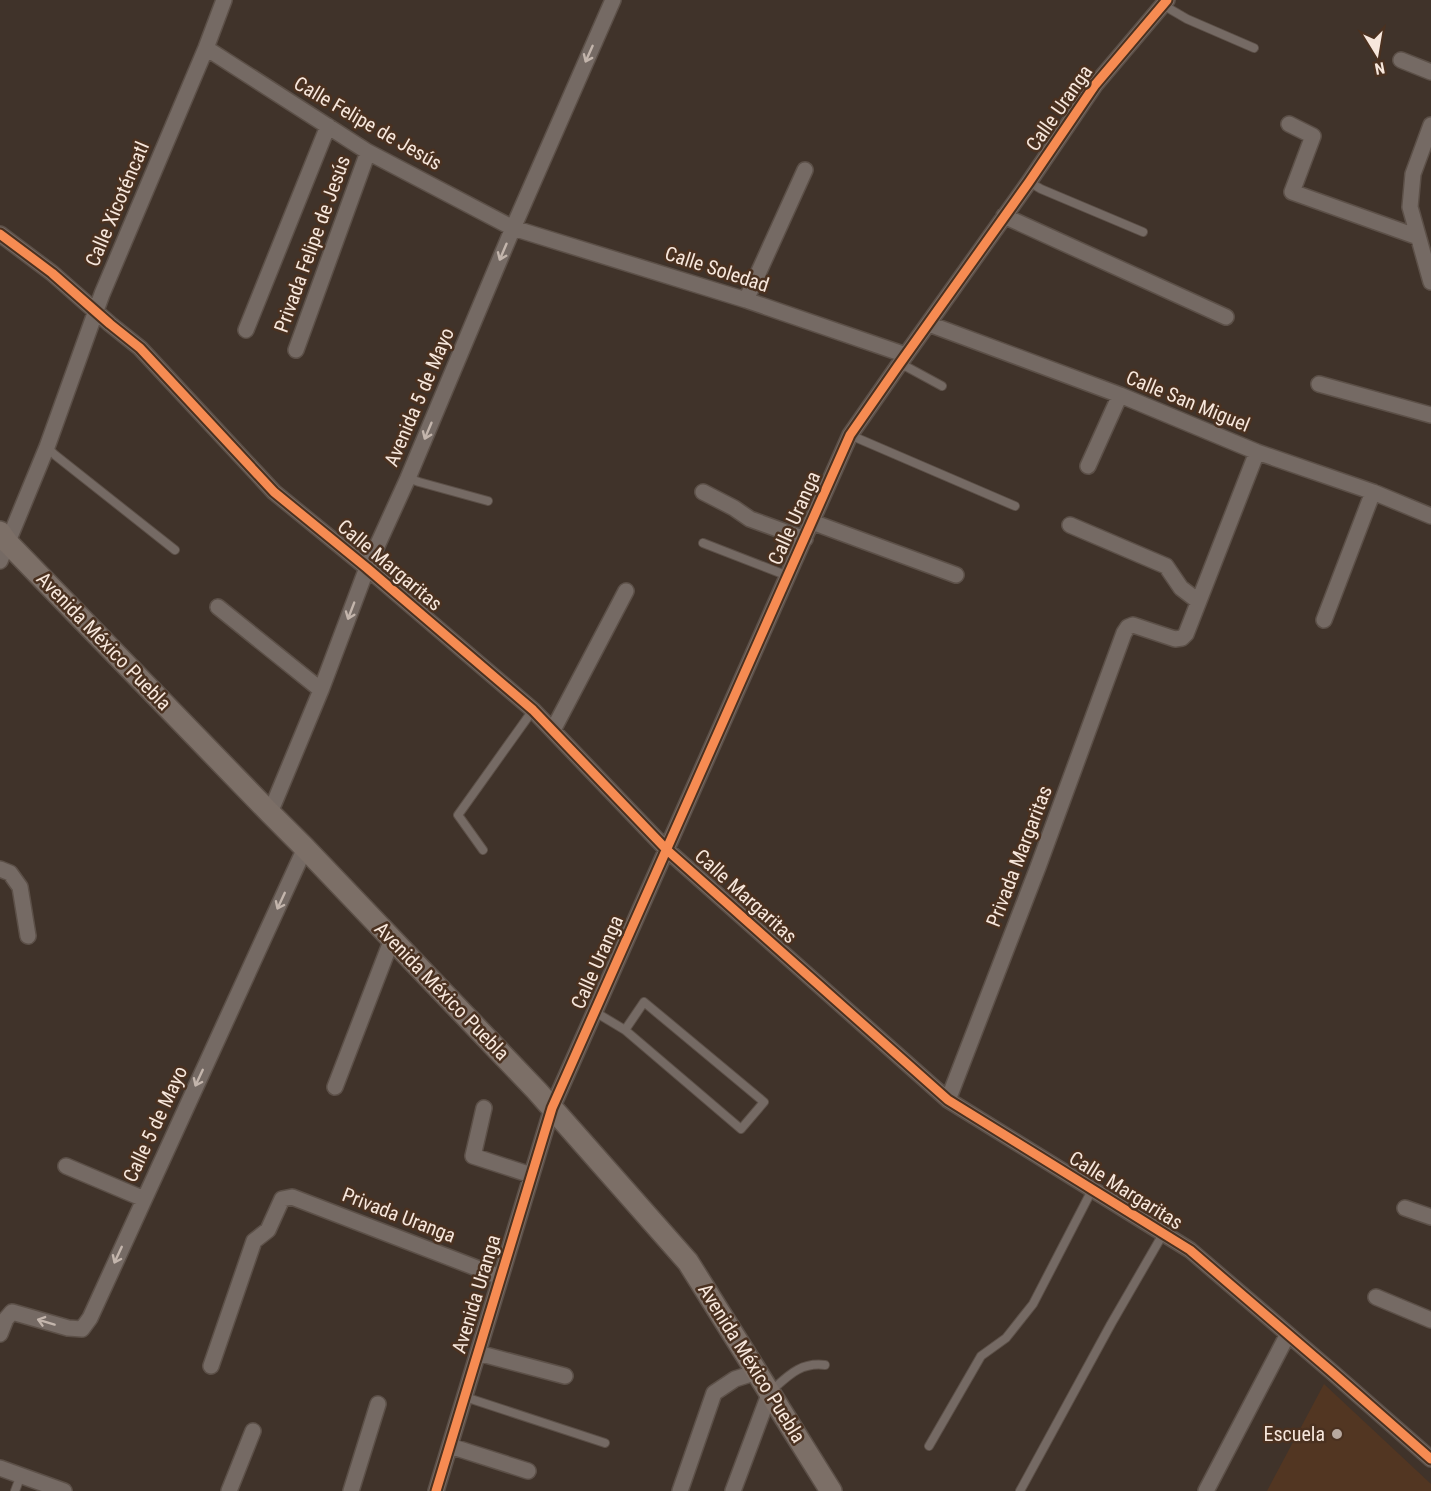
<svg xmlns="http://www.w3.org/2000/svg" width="1431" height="1491" viewBox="0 0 1431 1491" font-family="'Roboto Condensed',sans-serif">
	<rect width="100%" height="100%" fill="#40332a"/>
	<path fill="#523622" d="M1324,1384L1431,1484V1491H1267Z"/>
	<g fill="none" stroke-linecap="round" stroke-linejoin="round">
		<defs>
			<path id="lane" d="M1163,5L1187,19L1254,48
				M1029,182L1041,189L1143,232
				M899,366L907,367L942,386
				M850,435L1015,506
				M47,447L55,455L175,550
				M408,478L419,482L488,501
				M703,543L788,576
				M483,850L458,815L533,710
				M595,1012L625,1030L741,1129L764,1102L644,1002L625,1030
				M771,1391C788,1376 800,1362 825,1365
				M465,1397L605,1443
				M929,1446L981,1356L1006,1338L1033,1304L1092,1190
				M15,1491L21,1475
				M1020,1491L1111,1324L1163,1234"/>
			<path id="street" d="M206,48L368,152L513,228L746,300L906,355
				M1401,60L1431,72
				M1289,124L1313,136L1292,192L1418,237
				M1431,125L1413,174L1410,207L1431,282
				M1004,216L1226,317
				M0,234L52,273L110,324L140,348L274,492L367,568L533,710L667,850L948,1100L1190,1250L1332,1372L1431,1459
				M746,300L805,170
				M929,324L1120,395L1257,452L1373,492L1431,516
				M246,330L328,126
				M296,350L368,152
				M1319,384L1431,415
				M1088,466L1120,395
				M703,492L734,508L750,519L805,539
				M812,522L956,575
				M1070,525L1166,566L1181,588L1198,601
				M0,561L47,447L102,294L206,48L224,0
				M218,607L321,690
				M1324,620L1373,492
				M553,730L626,591
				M270,813L321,690L367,568L408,478L513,228L613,0
				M0,869L10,873L20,887L28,936
				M335,1087L392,939
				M948,1100L1038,867L1124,633L1128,627L1133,625L1175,639L1182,638L1186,634L1257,452
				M484,1108L473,1156L531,1175
				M66,1166L144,1199
				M1405,1208L1431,1217
				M1376,1297L1431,1320
				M0,1334L6,1319L12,1312L68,1328L82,1329L90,1318L305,848
				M478,1353L565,1376
				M211,1366L254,1241L268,1230L282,1199L292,1197L500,1277
				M450,1446L528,1471
				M0,1468L64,1491
				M229,1491L253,1431
				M351,1491L378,1404
				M436,1491L552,1108L850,435L898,366L1029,182L1095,85L1167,0
				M680,1491L714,1393L735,1379L757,1372
				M733,1491L770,1392
				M1206,1491L1288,1334"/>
			<path id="secondary" d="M0,532L7,542L270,813L305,848L537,1091L688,1262L831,1491"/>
		</defs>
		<use href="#lane" stroke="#5c5048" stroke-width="10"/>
		<use href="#street" stroke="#5c5048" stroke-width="18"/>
		<use href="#secondary" stroke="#5c5048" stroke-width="24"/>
		<use href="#lane" stroke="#756a64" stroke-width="8"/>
		<use href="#street" stroke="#756a64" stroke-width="15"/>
		<use href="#secondary" stroke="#7c6f67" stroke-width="21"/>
		<defs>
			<path id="cycleway" d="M0,234L52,273L110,324L140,348L274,492L367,568L533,710L667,850L948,1100L1190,1250L1332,1372L1431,1459
				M436,1491L552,1108L850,435L898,366L1029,182L1095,85L1167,0"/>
		</defs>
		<use href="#cycleway" stroke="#4a3120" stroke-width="13"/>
		<use href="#cycleway" stroke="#f68b52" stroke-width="9"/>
	</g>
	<defs><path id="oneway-shaft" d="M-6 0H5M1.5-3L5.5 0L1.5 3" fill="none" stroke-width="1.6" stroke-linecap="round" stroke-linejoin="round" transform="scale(1.5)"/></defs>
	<g stroke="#c3b5ac">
		<use href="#oneway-shaft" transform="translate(589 54) rotate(114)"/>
		<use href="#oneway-shaft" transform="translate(503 252) rotate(113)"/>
		<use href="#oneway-shaft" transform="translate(428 431) rotate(113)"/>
		<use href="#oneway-shaft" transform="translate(351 611) rotate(111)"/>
		<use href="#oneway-shaft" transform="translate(281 901) rotate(115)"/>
		<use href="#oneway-shaft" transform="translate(199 1078) rotate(115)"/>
		<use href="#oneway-shaft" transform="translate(118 1255) rotate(115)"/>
		<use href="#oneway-shaft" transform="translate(46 1322) rotate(-163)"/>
	</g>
	<circle fill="#b7a89e" stroke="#4a3120" stroke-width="2" cx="1337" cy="1434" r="6"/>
	<g text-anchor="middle" stroke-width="5" stroke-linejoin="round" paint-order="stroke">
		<g font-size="20" fill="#f7e7dc" stroke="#4a3120">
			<text transform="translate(1059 108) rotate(-55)" y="7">Calle Uranga</text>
			<text transform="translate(368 123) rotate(30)" y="7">Calle Felipe de Jesús</text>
			<text transform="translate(117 204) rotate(-67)" y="7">Calle Xicoténcatl</text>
			<text transform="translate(312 244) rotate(-70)" y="7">Privada Felipe de Jesús</text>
			<text transform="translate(717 269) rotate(18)" y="7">Calle Soledad</text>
			<text transform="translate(419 397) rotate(-67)" y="7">Avenida 5 de Mayo</text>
			<text transform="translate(1188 401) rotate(22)" y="7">Calle San Miguel</text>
			<text transform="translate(794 518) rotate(-66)" y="7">Calle Uranga</text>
			<text transform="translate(390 565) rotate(40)" y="7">Calle Margaritas</text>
			<text transform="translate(104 641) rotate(46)" y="7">Avenida México Puebla</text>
			<text transform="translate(1019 856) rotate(-69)" y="7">Privada Margaritas</text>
			<text transform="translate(746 896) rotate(42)" y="7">Calle Margaritas</text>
			<text transform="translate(597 962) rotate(-66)" y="7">Calle Uranga</text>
			<text transform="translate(442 991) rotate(46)" y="7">Avenida México Puebla</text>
			<text transform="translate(155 1124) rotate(-65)" y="7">Calle 5 de Mayo</text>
			<text transform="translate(1126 1190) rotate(32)" y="7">Calle Margaritas</text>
			<text transform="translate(399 1215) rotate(21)" y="7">Privada Uranga</text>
			<text transform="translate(476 1294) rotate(-73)" y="7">Avenida Uranga</text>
			<text transform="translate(752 1363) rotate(58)" y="7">Avenida México Puebla</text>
		</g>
		<g font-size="20" fill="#f7e7dc" stroke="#4a3120" text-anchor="end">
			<text x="1325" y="1441">Escuela</text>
		</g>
	</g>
	<g transform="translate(1377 54) rotate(169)" stroke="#4a3120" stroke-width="4.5" paint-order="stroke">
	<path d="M0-4.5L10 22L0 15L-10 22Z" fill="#f7e7dc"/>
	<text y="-9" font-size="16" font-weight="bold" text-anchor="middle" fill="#f7e7dc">N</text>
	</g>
</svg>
